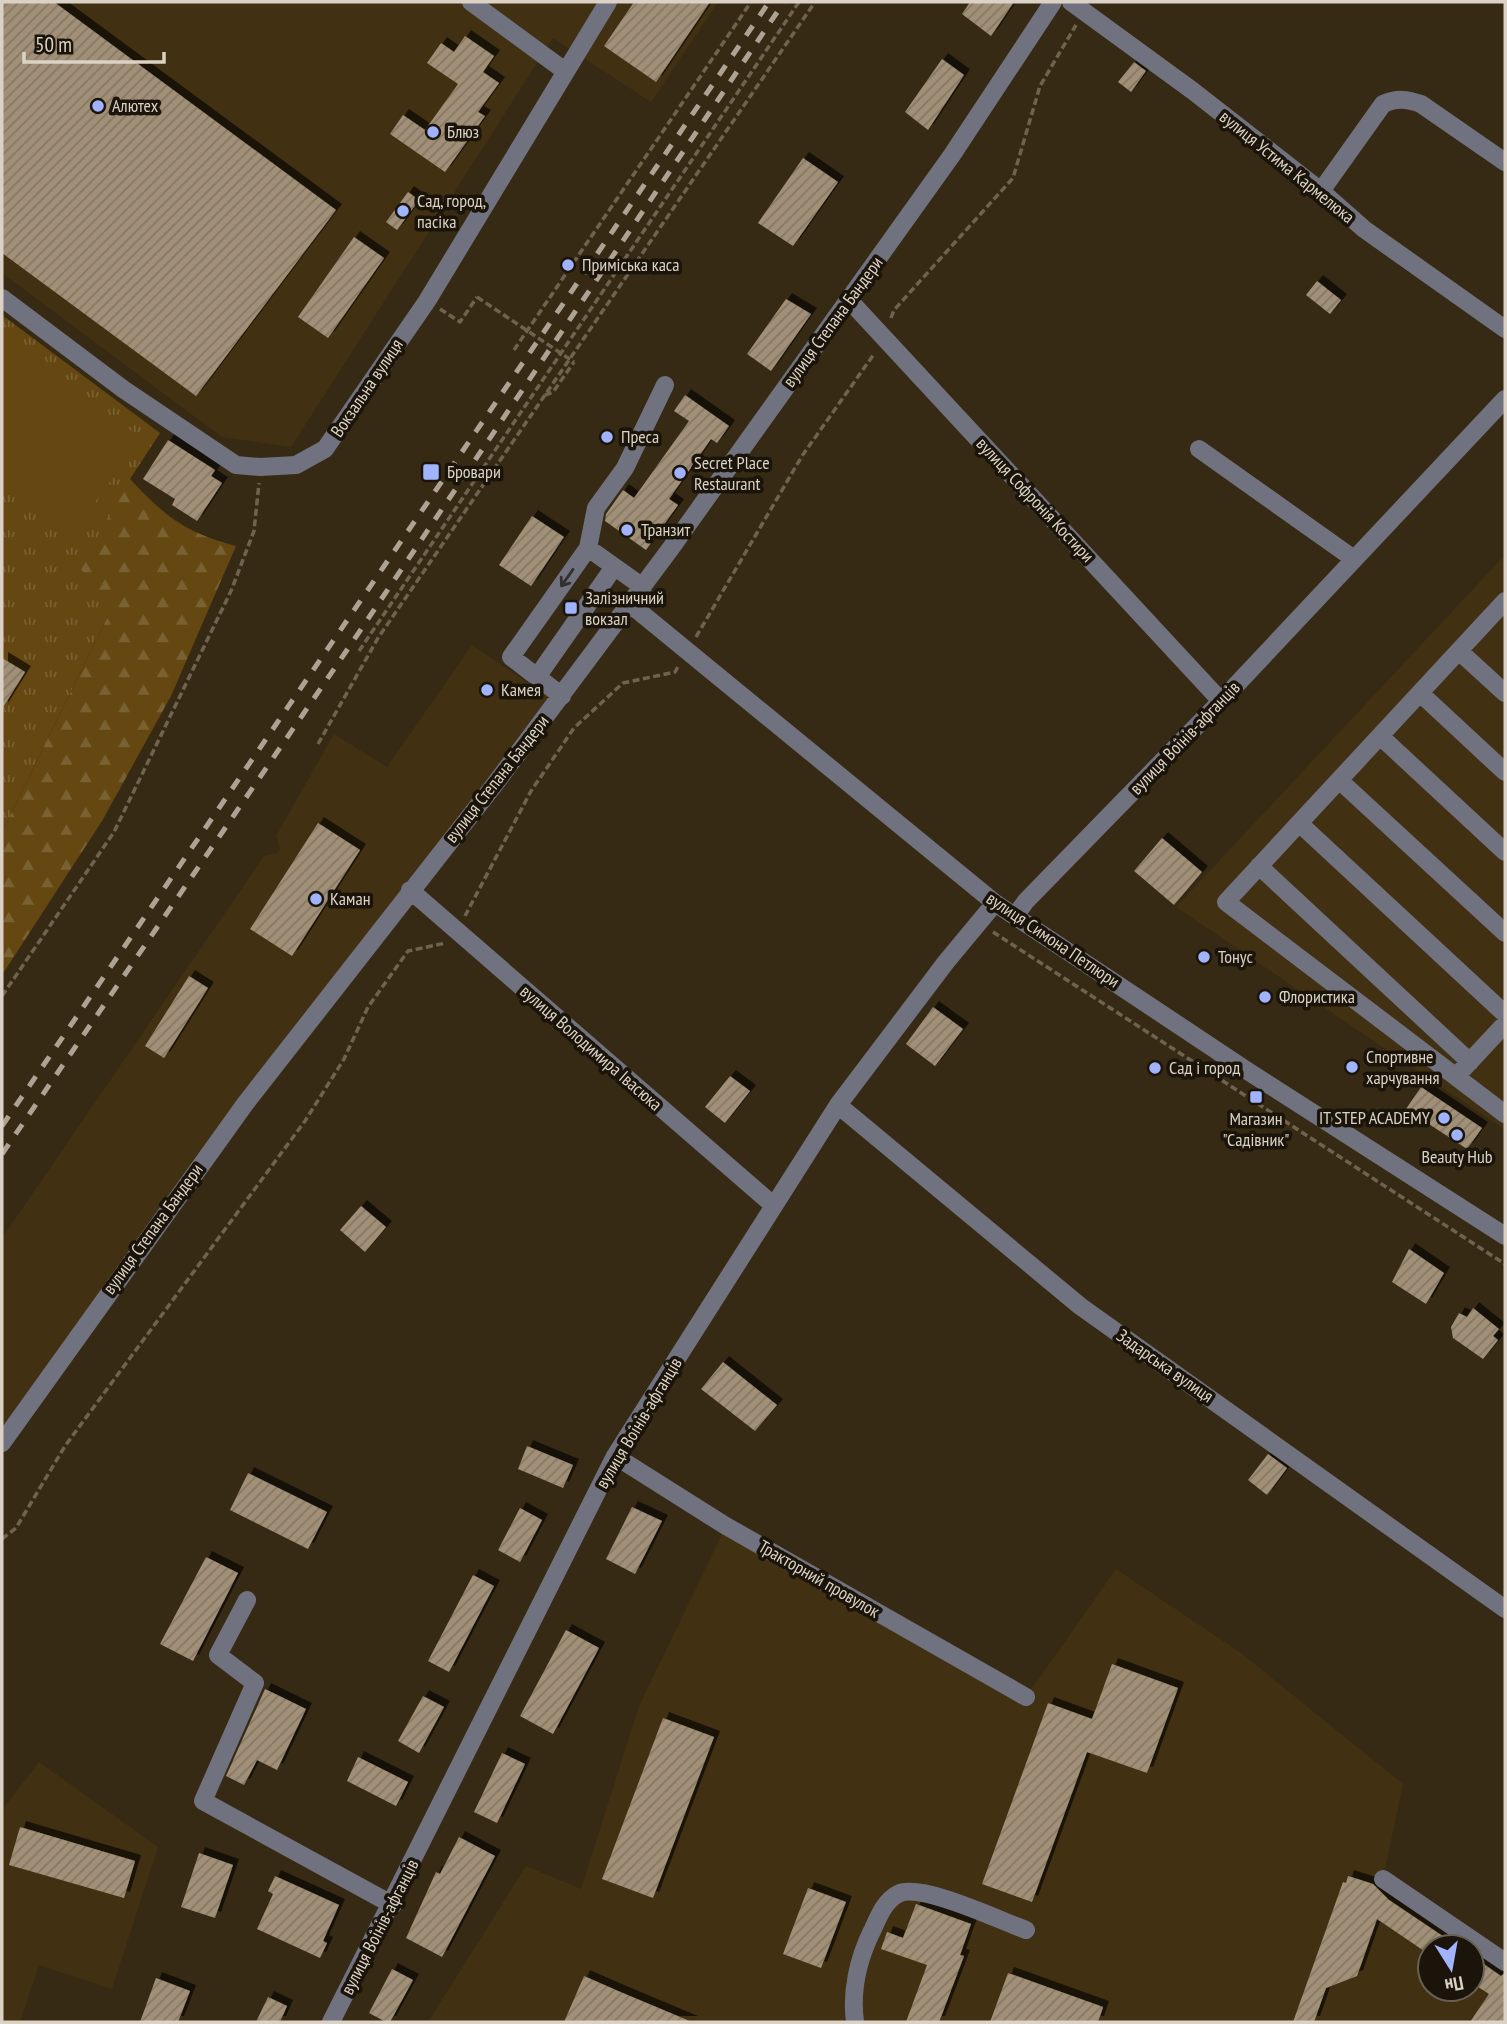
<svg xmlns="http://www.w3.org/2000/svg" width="1507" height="2024" viewBox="0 0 1507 2024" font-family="'PT Sans Narrow',sans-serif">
	<defs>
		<pattern id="grass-tufts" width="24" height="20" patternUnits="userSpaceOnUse" patternTransform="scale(1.75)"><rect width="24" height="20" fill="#644711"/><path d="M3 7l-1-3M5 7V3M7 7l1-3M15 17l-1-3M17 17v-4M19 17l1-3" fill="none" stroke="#7a6132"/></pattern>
		<pattern id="forest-firs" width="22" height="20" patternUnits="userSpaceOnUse" patternTransform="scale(1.75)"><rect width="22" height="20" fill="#644711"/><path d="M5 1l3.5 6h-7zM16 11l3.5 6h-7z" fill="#7a6132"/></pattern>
		<pattern id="building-hatch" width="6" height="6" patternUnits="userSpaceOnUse" patternTransform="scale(1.75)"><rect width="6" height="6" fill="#a19077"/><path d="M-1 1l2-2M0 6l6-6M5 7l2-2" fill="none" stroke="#847865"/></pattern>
		<filter id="shadow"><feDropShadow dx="6" dy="-6" stdDeviation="0" flood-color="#0009"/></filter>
	</defs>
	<rect width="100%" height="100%" fill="#372a14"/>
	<path fill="#413012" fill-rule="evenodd" d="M2,2H718L651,102L553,38L291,447L222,437L2,273Z
		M1505,555V1130L1176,907Z
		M472,645L541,692L562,696L2,1443V1238L264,856L277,853L280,849L276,836L334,734L387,767Z
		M726,1526L1026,1697L1116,1569L1241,1653L1403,1784L1383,1879L1505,1962V2022H428L526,1866L581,1889L639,1706ZM1430,1947H1472V1989H1430Z
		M39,1762L158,1847L112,1989L39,1965L20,2022H2V1810Z"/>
	<path fill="url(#grass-tufts)" d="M2,315L160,433L130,479L108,616L2,832Z"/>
	<path fill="url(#forest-firs)" d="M130,479C166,517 184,532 236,546L171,696L102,821L2,975V832L108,616L80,567Z"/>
	<path fill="#644711" d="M2,337L141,438L70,537L2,488Z"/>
	<path fill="url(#building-hatch)" filter="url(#shadow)" d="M2,2H54L336,210L196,396L2,253Z
		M634,2H710L656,82L604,46Z
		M970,2H1014L991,36L962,14Z
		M465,36L494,56L483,72L499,83L478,112L485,116L445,172L390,134L403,115L425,130L458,84L427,63L441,43L454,52Z
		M942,59L964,75L928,130L905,112Z
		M1134,62L1146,71L1131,92L1118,82Z
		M803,158L838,182L793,246L758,223Z
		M408,192L419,200L397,230L386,222Z
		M354,237L384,258L328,338L298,317Z
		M1317,281L1341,300L1330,314L1306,295Z
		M786,299L811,314L771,371L747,354Z
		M685,395L729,426L717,443L711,439L669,499L678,505L646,550L605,521L606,514L623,490L634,498L689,421L674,411Z
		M168,440L215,470L211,476L222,483L197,521L172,505L175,499L143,479Z
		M532,516L564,537L531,586L499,565Z
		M2,658L25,672L2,709Z
		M318,823L360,850L292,956L250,929Z
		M1162,838L1202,872L1174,905L1134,871Z
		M189,976L208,988L164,1058L145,1046Z
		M933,1007L963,1029L935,1066L906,1044Z
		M730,1076L750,1091L725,1123L705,1107Z
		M1421,1087L1482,1128L1467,1149L1406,1109Z
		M361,1206L386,1227L365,1252L340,1230Z
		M1409,1249L1444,1273L1426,1304L1392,1282Z
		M1473,1308L1499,1329L1493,1336L1498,1340L1483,1359L1453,1338L1451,1327L1459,1313L1467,1317Z
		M723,1362L777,1405L755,1431L701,1389Z
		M527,1446L573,1465L563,1488L518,1469Z
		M1268,1454L1287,1468L1267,1495L1248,1480Z
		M248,1473L327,1512L308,1549L230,1510Z
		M632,1507L662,1521L635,1574L606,1559Z
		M520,1508L542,1520L520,1562L498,1550Z
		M206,1557L238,1573L193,1661L160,1644Z
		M473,1575L494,1586L449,1672L428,1661Z
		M566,1630L599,1648L553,1734L520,1716Z
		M1112,1664L1178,1688L1147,1773L1087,1752L1032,1902L982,1884L1048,1703L1092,1719Z
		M265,1689L306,1709L277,1770L257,1760L244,1785L226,1776Z
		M423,1696L444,1707L419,1753L398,1741Z
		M663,1718L714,1737L653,1898L602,1879Z
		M502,1753L525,1764L497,1823L474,1812Z
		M358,1757L408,1782L396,1806L347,1781Z
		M20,1827L135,1861L124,1898L9,1865Z
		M459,1837L495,1856L442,1957L406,1938L436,1872L440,1874Z
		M199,1853L233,1865L215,1918L181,1907Z
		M275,1876L339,1905L323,1941L327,1943L320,1958L257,1929L273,1894L268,1891Z
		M1348,1876L1373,1884L1389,1900L1459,1947H1430V1955L1377,1919L1357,1976L1326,1988L1314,2022H1293L1343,1882L1346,1883Z
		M808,1888L846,1902L821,1968L783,1954Z
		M916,1904L971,1924L960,1955L964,1956L939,2022H906L927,1965L881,1949L887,1932L903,1938Z
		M1472,1956L1501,1976L1505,1973V2022H1470L1489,1994L1472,1983Z
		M392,1969L413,1980L390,2022H386L369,2013Z
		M1008,1973L1103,2007L1098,2022H990Z
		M584,1976L618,1991L692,2022H564Z
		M156,1978L190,1991L178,2022H140Z
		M268,1997L287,2006L280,2022H256Z"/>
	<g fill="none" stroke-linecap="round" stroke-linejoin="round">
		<path stroke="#6f6350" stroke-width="3.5" stroke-dasharray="7 3.5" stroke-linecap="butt" d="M440,309L460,322L477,297
			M891,318L894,310L1013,178L1040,86L1076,25
			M514,350L751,2
			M545,395L553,392L574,362
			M696,637L802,456L874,354
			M359,651L799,2
			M318,744L378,638L815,2
			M465,916L531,791L574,728L623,683L675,672L679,665
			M993,932L1505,1264
			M2,996L114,832L231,591L254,531L259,483
			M2,1539L16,1528L65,1446L305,1121L344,1059L368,1007L408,951L446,943"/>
		<path stroke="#70737f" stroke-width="18" d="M471,2L565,71
			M1071,2L1193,91L1321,191L1364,229L1505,329
			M1321,191L1383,104C1397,98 1407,99 1421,104L1505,162
			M2,298L123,389L236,465L260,467L296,465L325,449L427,301L608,2
			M849,300L1221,701
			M1199,449L1354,559
			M588,548L596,508L625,468L665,385
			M1505,601L1226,902L1505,1114
			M630,604L995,903L1246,1070L1505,1236
			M1459,651L1505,693
			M537,677L614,567
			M1420,693L1505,772
			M562,696L511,657L588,548L643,587
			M1380,736L1505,852
			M1339,780L1505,933
			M1299,823L1505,1014
			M1259,866L1470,1062
			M410,890L773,1205
			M1015,916L1026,901L1221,701L1505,399
			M1462,1070L1505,1024
			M838,1105L1080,1306L1505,1609
			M2,1443L245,1104L495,784L671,548L952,155L1053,2
			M615,1456L726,1526L1026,1697
			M247,1600L218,1655L255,1683L203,1801L393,1905
			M1383,1879L1505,1962
			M331,2022L615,1456L838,1105L946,962L995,903
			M855,2022C851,1992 858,1960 871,1933C878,1919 883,1902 898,1894C920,1882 1001,1921 1026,1930"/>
		<path stroke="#ada394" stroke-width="5" stroke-dasharray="12 12" stroke-linecap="butt" d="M2,1126L769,2
			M2,1154L347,650L784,2"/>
		<path stroke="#6f6350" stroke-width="3.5" stroke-dasharray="7 3.5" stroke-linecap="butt" d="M477,297L574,362"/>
	</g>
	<defs><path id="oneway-shaft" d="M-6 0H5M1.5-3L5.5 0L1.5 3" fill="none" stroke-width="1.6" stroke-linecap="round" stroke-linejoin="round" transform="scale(1.75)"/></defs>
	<use stroke="#34302d" href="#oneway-shaft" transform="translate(567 578) rotate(125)"/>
	<g fill="#a1b3fd" stroke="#1a140a" stroke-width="2.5">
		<circle cx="98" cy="106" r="7"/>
		<circle cx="433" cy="132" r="7"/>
		<circle cx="403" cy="211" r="7"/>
		<circle cx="568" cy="265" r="7"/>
		<circle cx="607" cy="437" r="7"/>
		<rect x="422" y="463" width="18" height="18" rx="3.5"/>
		<circle cx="680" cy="473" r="7"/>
		<circle cx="627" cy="530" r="7"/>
		<rect x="564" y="601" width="14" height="14" rx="3.5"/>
		<circle cx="487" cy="690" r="7"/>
		<circle cx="316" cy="899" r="7"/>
		<circle cx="1204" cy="957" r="7"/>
		<circle cx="1265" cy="997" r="7"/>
		<circle cx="1352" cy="1067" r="7"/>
		<circle cx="1155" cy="1068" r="7"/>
		<rect x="1249" y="1090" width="14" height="14" rx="3.5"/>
		<circle cx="1444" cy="1118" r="7"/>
		<circle cx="1457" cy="1135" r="7"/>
	</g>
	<g text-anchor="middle" stroke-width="7" stroke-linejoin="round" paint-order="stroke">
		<g font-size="18" fill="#dbd2c5" stroke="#1a140a" text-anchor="start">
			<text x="112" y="112">Алютех</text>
			<text x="447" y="138">Блюз</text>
			<text x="417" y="207">Сад, город,<tspan x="417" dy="21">пасіка</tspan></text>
			<text x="582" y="271">Приміська каса</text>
			<text x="621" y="443">Преса</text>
			<text x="694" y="469">Secret Place<tspan x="694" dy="21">Restaurant</tspan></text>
			<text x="447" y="478">Бровари</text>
			<text x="641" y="536">Транзит</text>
			<text x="585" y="604">Залізничний<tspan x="585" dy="21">вокзал</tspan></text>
			<text x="501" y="696">Камея</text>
			<text x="330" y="905">Каман</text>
			<text x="1218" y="963">Тонус</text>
			<text x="1279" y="1003">Флористика</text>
			<text x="1366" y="1063">Спортивне<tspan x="1366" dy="21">харчування</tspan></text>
			<text x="1169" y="1074">Сад і город</text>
			<text x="1430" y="1124" text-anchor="end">IT STEP ACADEMY</text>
			<text x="1256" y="1125" text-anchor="middle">Магазин<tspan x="1256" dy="21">"Садівник"</tspan></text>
			<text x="1457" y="1163" text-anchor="middle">Beauty Hub</text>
		</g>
		<g font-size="18" fill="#dbd2c5" stroke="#1a140a">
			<text transform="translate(1287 167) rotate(39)" y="6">вулиця Устима Кармелюка</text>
			<text transform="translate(833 322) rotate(-54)" y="6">вулиця Степана Бандери</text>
			<text transform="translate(367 388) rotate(-56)" y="6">Вокзальна вулиця</text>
			<text transform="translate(1035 500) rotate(47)" y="6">вулиця Софронія Костири</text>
			<text transform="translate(1185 738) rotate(-46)" y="6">вулиця Воїнів-афганців</text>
			<text transform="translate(497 779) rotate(-52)" y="6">вулиця Степана Бандери</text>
			<text transform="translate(1053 940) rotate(34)" y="6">вулиця Симона Петлюри</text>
			<text transform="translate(591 1048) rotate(41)" y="6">вулиця Володимира Івасюка</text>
			<text transform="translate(153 1229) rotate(-54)" y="6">вулиця Степана Бандери</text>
			<text transform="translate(1165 1366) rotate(35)" y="6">Задарська вулиця</text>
			<text transform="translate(639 1423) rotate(-59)" y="6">вулиця Воїнів-афганців</text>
			<text transform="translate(819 1579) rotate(30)" y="6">Тракторний провулок</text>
			<text transform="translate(380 1927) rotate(-63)" y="6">вулиця Воїнів-афганців</text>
		</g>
	</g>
	<rect width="1507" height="2024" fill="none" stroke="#dbd2c5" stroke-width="7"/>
	<g transform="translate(1451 1968) rotate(169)"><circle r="33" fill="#1a140a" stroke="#676055" stroke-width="2"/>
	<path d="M0-5L12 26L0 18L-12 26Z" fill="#a1b3fd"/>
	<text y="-10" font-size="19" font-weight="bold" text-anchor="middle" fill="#dbd2c5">Пн</text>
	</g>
	<path d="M24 52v10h140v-10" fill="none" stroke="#dbd2c5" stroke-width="3.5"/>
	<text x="35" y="52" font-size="21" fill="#dbd2c5" stroke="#1a140a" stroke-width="5" paint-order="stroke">50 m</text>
</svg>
